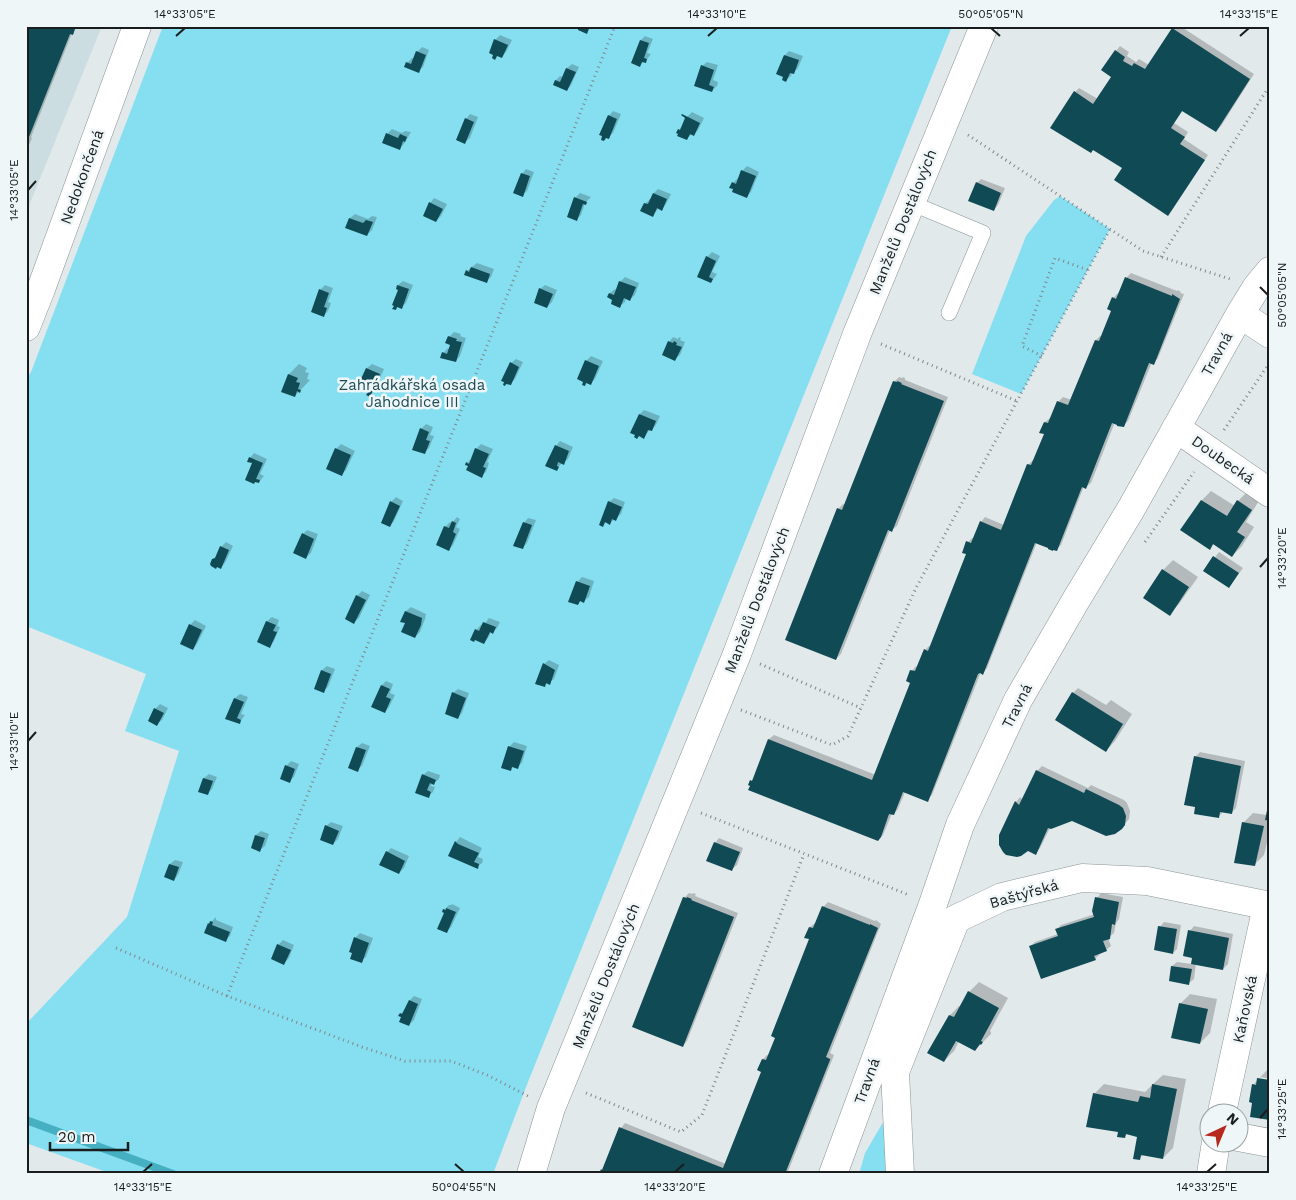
<svg xmlns="http://www.w3.org/2000/svg" width="1296" height="1200" viewBox="0 0 1296 1200" font-family="'Work Sans',sans-serif">
	<rect width="100%" height="100%" fill="#e1e9eb"/>
	<path fill="#ccdde1" d="M26,26H102L26,213Z"/>
	<path fill="#86dff1" d="M163,26H952L528,1082L493,1174H112L26,1143V1024L127,917L179,751L125,731L146,674L26,626V380L31,372Z
		M1060,196L1110,229L1021,394L972,374L1026,236L1054,200Z
		M889,1112L891,1174H859L865,1153Z"/>
	<path fill="#0003" d="M26,26H78L72,33L31,137L32,138L26,152Z
		M1176,26H1180L1254,74L1221,126L1216,131L1183,110L1174,123L1188,132L1184,139L1208,155L1172,210L1168,214L1123,168L1075,92L1079,88L1098,99L1113,76L1116,51L1120,46L1129,52L1127,56L1136,62L1139,59L1149,65Z
		M500,35L512,40L506,52L502,57L498,55L495,58V40Z
		M645,36L653,39L647,53L651,54L645,62L644,61L640,65L641,40Z
		M422,47L429,50L423,67L418,71L406,66L407,63L412,58L414,59L417,52Z
		M789,51L803,56L798,68L793,73L792,72L791,76L786,80L785,55Z
		M707,62L718,65L713,80L718,82L717,86L712,90L695,85L702,66Z
		M572,64L579,67L571,85L567,90L554,84L556,80L560,76L563,77L567,68Z
		M613,111L621,114L613,133L608,137L604,136L609,116Z
		M692,112L704,118L698,130L694,135L692,134L686,139L679,130L683,126L687,117Z
		M470,114L478,117L470,138L465,142L466,119Z
		M392,129L402,133L405,131L411,132L404,144L400,148L387,134Z
		M747,166L759,172L751,192L746,197L733,183L738,178L739,179L742,171Z
		M526,169L534,172L527,191L522,195V174Z
		M981,179L1005,188L998,205L994,210L977,183Z
		M658,189L671,194L666,204L662,209L659,208L653,215L645,204L650,199L651,200L654,193Z
		M580,193L591,197L585,203L581,215L577,219L575,198Z
		M434,198L447,204L441,216L436,221L430,203Z
		M355,214L368,219L372,216L377,217L372,230L367,235L350,218Z
		M712,252L720,256L712,272L717,274L711,282L698,276L707,257Z
		M477,263L494,269L491,277L486,282L467,271Z
		M1131,273L1177,291L1178,290L1181,292L1180,293L1184,294L1158,358L1154,363L1152,362L1128,421L1123,426L1115,422L1091,483L1086,487L1084,486L1061,545L1056,550L1037,542L987,668L983,673L981,672L932,795L927,800L905,792L898,809L894,814L892,813L886,828L883,835L878,840L751,781L754,779L769,739L774,735L876,775L912,682V671L916,666L918,667L925,650L929,646H931L968,554V542L972,538H974L981,522L985,517L1004,525L1028,465L1033,460L1035,461L1045,434V422L1050,418L1052,419L1058,402L1063,397L1072,400L1096,340L1100,336H1102L1113,310V298L1118,293L1120,294L1126,278Z
		M625,277L639,283L635,295L630,299L626,298L625,302L620,306L609,297L610,293L615,289L617,290L620,282Z
		M403,281L413,285L406,303L401,307L398,306L395,309L400,289L397,288L398,285Z
		M325,285L333,288L328,302L331,303L328,311L323,316L320,290Z
		M545,285L557,290L552,302L547,307L540,289Z
		M454,332L461,334L460,336L466,338L460,356L456,361L443,353L448,348L450,349L452,344L449,337Z
		M673,337L678,339L679,337L681,338L680,340L685,342L680,355L675,359L669,342Z
		M591,356L603,361L595,379L591,383L587,382L585,384L586,361Z
		M516,359L523,362L515,379L510,384L505,382L511,363Z
		M299,364L307,368L305,372L309,373L307,379L310,380L295,396L282,391L289,374Z
		M372,364L384,369L374,391L370,395V390L366,382L362,381L367,368Z
		M899,377L902,378L903,377L905,378V380L948,397L897,526L892,530H890L841,654L836,659L838,509L843,504L845,505L894,382Z
		M644,410L660,416L656,425L651,430L650,429L648,432L644,437L640,414Z
		M426,424L433,427L430,435L434,436L429,448L424,453L421,429Z
		M560,441L573,447L568,459L563,463H562L556,470V446Z
		M341,444L355,451L346,470L342,474L336,449Z
		M481,444L493,449L487,462L489,463L486,472L481,476L467,463L472,458L476,449Z
		M254,453L267,459L260,474L264,476L259,482L256,481L253,462L250,458Z
		M1211,491L1235,506L1238,501L1248,491L1260,499L1246,522L1254,527L1242,546L1232,556L1214,544L1210,548L1202,500Z
		M396,497L403,501L394,521L390,526L391,502Z
		M614,498L625,502L621,514L610,523L606,522L603,525L609,502Z
		M457,517L460,519L456,527L460,529L453,545L449,550L445,527L450,522L452,523Z
		M528,518L536,520L527,543L522,548L524,523Z
		M307,530L318,534L311,553L306,557L303,534Z
		M226,542L233,546L225,563L221,567L213,560L217,556L221,547Z
		M1219,552L1243,568L1229,587L1205,570Z
		M1173,560L1198,577L1179,604L1169,614L1163,570Z
		M582,577L594,581L589,597L584,601L581,600L578,604L577,582Z
		M362,591L370,595L359,618L354,622L357,596Z
		M411,607L426,614L425,619L420,632L415,637L407,623L402,621L406,611Z
		M272,617L279,620L277,626L280,627L274,641L270,646L259,641L267,621Z
		M489,618L500,622L497,628L493,632H491L488,638L484,643L476,630L481,625L483,626Z
		M195,620L206,626L197,644L193,649L190,625Z
		M549,660L559,665L554,679L544,686V664Z
		M327,666L335,669L328,687L323,691L315,688L322,670Z
		M386,681L393,684L390,693L395,695L389,707L385,712L382,685Z
		M1078,688L1106,705L1111,700L1132,714L1115,741L1106,751L1057,719L1073,693Z
		M458,689L469,693L462,713L458,718L453,693Z
		M240,694L248,697L241,714L245,715L239,723L227,718L235,698Z
		M160,704L168,708L162,720L157,724L150,720L155,709Z
		M514,742L527,746L522,763L517,767L513,766L510,769L509,747Z
		M362,743L370,746L362,766L357,770V747Z
		M1200,752L1245,761L1236,808L1231,813L1223,812L1218,817L1195,757Z
		M291,761L299,764L294,777L289,781L286,766Z
		M1042,766L1088,788L1091,785L1124,800L1127,803L1130,811L1129,819L1123,826L1072,820L1050,828L1040,848L1036,853L1001,835L1016,802L1020,797L1023,800L1037,771Z
		M428,771L440,775L439,779L434,783H432L431,786L435,787L433,792L428,796L423,775Z
		M209,774L217,777L212,789L207,794L199,791L204,778Z
		M1270,803V830L1264,855L1254,865L1243,823L1253,813L1267,815Z
		M331,822L343,826L338,839L333,844L326,826Z
		M261,831L269,834L265,846L260,850L252,848L256,835Z
		M460,837L482,848L478,857L483,859L482,863L477,867L450,855L456,842Z
		M719,838L743,848L737,865L732,869L715,843Z
		M391,848L409,856L404,868L399,873L387,852Z
		M175,860L183,862L178,875L174,880L165,876L170,864Z
		M689,893L692,894L693,893L696,894L695,896L738,913L687,1041L683,1046L684,898Z
		M1101,893L1123,897L1119,919L1116,923L1114,933L1108,938L1111,946L1106,950L1100,954L1095,959L1031,946L1035,942L1058,934L1057,929L1061,925L1095,914L1097,898Z
		M828,902L875,921L876,920L881,924L830,1053L834,1055L787,1174H602L621,1128L625,1123L726,1164L763,1071V1059L767,1055H769L811,939L806,937L810,927L815,923H817L823,907Z
		M452,904L460,908L451,927L446,932V912L444,910L449,905H451Z
		M216,917V920L233,927L230,936L225,940L209,924Z
		M1164,922L1181,925L1177,949L1173,953L1160,927Z
		M1194,926L1233,934L1228,964L1223,969L1196,963L1194,979L1189,983L1172,966L1177,962L1192,964L1193,957L1190,931Z
		M360,933L373,938L366,957L361,961L355,938Z
		M283,940L294,945L289,958L284,963L278,945Z
		M979,982L1008,998L990,1031L991,1032V1034L975,1050L959,1041L954,1051L944,1061L950,1015L959,1006L961,1007L969,992Z
		M1190,994L1217,999L1210,1033L1200,1043L1180,1004Z
		M414,996L422,999L414,1020L409,1025L401,1014L406,1009L410,1000Z
		M1268,1069H1270V1079L1261,1077L1259,1080L1270,1118L1253,1085Z
		M1163,1075L1186,1079L1173,1148L1163,1158L1144,1154L1139,1159V1136L1127,1134L1124,1137L1094,1094L1104,1084L1145,1092L1151,1086L1153,1087V1084Z"/>
	<g fill="none" stroke-linecap="round" stroke-linejoin="round">
		<path stroke="#46afc2" stroke-width="8" d="M26,1120L173,1174"/>
	</g>
	<path fill="#104a54" d="M26,26H76L73,35L70,34L27,142L28,143L26,148Z
		M573,26H590L587,34L578,30V29Z
		M1172,28L1250,79L1216,132L1182,111L1171,128L1185,137L1180,144L1205,160L1168,216L1114,180L1122,168L1093,150L1091,153L1050,128L1074,91L1093,104L1111,77L1101,70L1115,50L1125,57L1123,61L1132,66L1134,63L1145,69Z
		M494,39L508,45L502,58L497,56L495,60L492,58L493,55L489,53Z
		M640,40L649,43L644,58L647,59L646,63L642,62L640,67L631,63Z
		M416,51L426,55L419,73L404,67L406,62L411,64Z
		M784,55L799,60L794,74L790,73L786,82L782,80L783,77L776,74Z
		M701,65L714,70L709,85L714,87L712,92L694,86Z
		M566,68L576,72L567,91L553,85L555,80L560,82Z
		M682,114L700,123L694,136L690,134L687,140L677,136L678,134L676,133L678,129L680,130L685,118L681,115Z
		M608,115L617,119L609,139L606,138L604,141L601,140L602,136L599,135Z
		M465,118L474,122L465,144L456,140Z
		M386,133L398,138L400,134L407,137L405,142L403,141L400,150L382,143Z
		M741,170L756,176L747,198L732,192L733,189L729,188L732,182L736,184Z
		M521,173L530,176L523,197L513,193Z
		M976,182L1001,193L994,211L968,201Z
		M653,193L667,199L662,211L657,208L653,217L640,211L644,203L648,204Z
		M574,197L587,202L586,205L583,204L577,221L567,217Z
		M429,202L443,209L436,222L423,216Z
		M349,218L363,223L366,220L373,222L367,236L345,228Z
		M706,256L716,261L709,277L713,279L711,283L697,277Z
		M471,267L490,274L487,283L464,275L466,270L469,272Z
		M1125,277L1172,296V294L1180,299L1154,365L1149,363L1124,427L1117,426V425L1112,423L1086,489L1082,487L1057,551L1053,550V551L1048,549V548L1035,543L983,675L980,673L978,674L928,802L903,792L894,815L889,814L881,837L878,841L748,790L750,786L748,785L750,780L752,781L768,739L872,780L910,683L906,681L910,670L915,671L924,649L928,651L966,554L962,553L966,541L971,543L980,521L1001,530L1027,464L1031,465L1044,434L1039,433L1044,422L1048,423L1057,401L1068,405L1095,340L1099,341L1111,311L1107,309L1112,297L1116,299Z
		M619,281L636,287L630,301L624,298L620,308L611,304L612,300L607,297L609,293L614,295Z
		M397,285L409,289L402,309L397,307L396,310L392,309L394,306L392,305L398,290L396,289Z
		M539,288L553,294L547,308L534,303Z
		M319,289L329,293L324,307L327,308L324,317L311,312Z
		M448,336L457,339L456,341L462,342L456,362L440,358L442,352L447,354L450,345L445,343Z
		M668,341L673,343L674,341L677,343L676,345L682,347L675,361L662,355Z
		M585,360L599,366L591,385L586,383L585,386L582,385L583,382L577,379Z
		M510,362L519,367L511,385L506,384L505,386L503,385L504,382L501,381Z
		M366,368L380,374L370,397L366,395L369,391L361,388L364,383L360,381Z
		M288,374L298,378L296,382L300,383L298,389L301,390L300,393L297,391L295,397L281,392Z
		M893,381L897,382V381L902,383L901,384L944,401L892,532L888,530L836,660L785,640L837,508L842,510Z
		M639,414L656,421L652,431L648,430L644,439L639,436L637,439L634,437L635,435L630,433Z
		M420,428L429,432L426,440L430,441L425,454L412,450Z
		M555,445L569,451L564,465L558,462L557,466L559,467L557,471L545,466Z
		M335,448L351,455L342,476L326,469Z
		M475,448L489,454L483,467L486,468L482,478L466,470L468,466L465,465L466,462L469,464Z
		M249,457L263,463L256,479L260,480L259,483L255,482L254,484L245,480L252,463L247,462Z
		M1201,500L1227,516L1237,500L1252,510L1237,532L1245,537L1232,557L1213,544L1210,550L1180,530Z
		M390,501L400,506L390,527L381,523Z
		M608,501L622,507L616,521L612,519L610,525L605,522L603,527L599,525Z
		M452,521L456,523L453,532L456,534L449,551L436,545L444,526L449,528Z
		M523,522L532,525L523,549L513,546Z
		M302,533L314,539L306,559L293,553Z
		M220,546L229,550L221,569L217,567L216,569L211,566L210,564L212,559L215,558Z
		M1213,556L1239,573L1229,588L1203,571Z
		M1162,569L1189,587L1170,616L1143,598Z
		M576,581L590,586L584,603L580,601L578,605L568,602Z
		M356,595L366,600L354,624L345,619Z
		M405,611L422,618L421,625L415,638L401,632L405,623L400,622Z
		M266,621L276,625L273,631L277,632L270,648L257,642Z
		M483,622L496,627L493,634L490,632L484,644L475,640L474,642L470,640L475,629L479,631Z
		M189,624L202,630L193,650L180,644Z
		M543,663L555,670L550,685L546,683L545,687L535,684Z
		M321,670L331,674L324,693L314,689Z
		M381,685L390,689L386,697L391,699L385,713L371,707Z
		M452,692L466,698L458,719L445,714Z
		M1072,692L1123,724L1106,752L1055,720Z
		M234,698L244,702L237,718L241,720L240,724L225,719Z
		M154,708L164,713L157,726L148,721Z
		M508,746L524,751L518,769L512,767L511,771L501,768Z
		M356,747L366,750L358,772L348,768Z
		M1194,756L1241,766L1232,814L1220,812L1219,818L1194,814L1195,807L1184,805Z
		M285,765L295,769L290,783L280,779Z
		M1036,770L1084,793L1086,789L1119,805L1123,808L1126,816L1125,825L1122,829L1115,834L1106,836L1072,821L1051,829L1048,828L1036,855L1028,851L1021,856L1017,857L1006,855L1003,852L999,845V835L1015,801L1019,805Z
		M422,774L436,780L434,785L430,783L427,790L431,792L429,798L415,793Z
		M203,778L213,781L208,795L198,792Z
		M1269,801H1270V821L1265,820Z
		M1242,822L1264,826L1255,866L1234,863Z
		M325,825L339,831L333,845L320,840Z
		M255,835L265,838L260,852L251,848Z
		M455,841L458,844L479,853L474,862L479,864L478,869L448,856Z
		M714,842L740,852L732,871L706,861Z
		M386,851L405,861L399,874L379,865Z
		M169,864L179,867L174,881L164,877Z
		M683,897L687,898V897L692,899L691,900L734,917L683,1047L632,1027Z
		M1095,897L1119,902L1115,925L1112,924L1110,939L1103,941L1107,951L1094,956L1096,960L1041,979L1029,946L1058,936L1055,929L1094,917L1092,911Z
		M822,906L870,925V924L878,928L826,1057L830,1059V1060L785,1174H599L601,1169L602,1170L619,1127L723,1168L761,1072L757,1070L762,1059L766,1060L775,1038L771,1036L809,939L804,938L809,927L813,928Z
		M446,908L456,912L447,933L437,929L444,913L442,912L443,909L446,910Z
		M210,921L213,922L212,925L230,932L226,942L204,933L208,923L209,924Z
		M1158,926L1177,929L1173,954L1154,950Z
		M1188,930L1229,938L1223,970L1191,964L1192,958L1183,956Z
		M354,937L369,943L362,963L350,959L352,953L349,952Z
		M277,944L291,950L284,965L271,959Z
		M1171,966L1192,969L1189,985L1169,981Z
		M968,991L999,1008L981,1041L983,1042L981,1045L980,1044L975,1051L956,1041L944,1062L927,1053L949,1015L954,1017Z
		M409,1000L418,1004L409,1026L399,1022L401,1017L398,1016L400,1013L402,1014Z
		M1179,1003L1208,1009L1200,1044L1171,1038Z
		M1257,1078L1270,1080V1120L1250,1117L1252,1103L1249,1102L1252,1084L1256,1085Z
		M1152,1084L1177,1089L1163,1159L1141,1155L1140,1160L1133,1159L1137,1137L1126,1134L1125,1138L1117,1137L1118,1132L1086,1127L1093,1093L1138,1102L1140,1096L1150,1098Z"/>
	<g fill="none" stroke-linecap="round" stroke-linejoin="round">
		<defs>
			<path id="service" d="M911,203L983,233L949,313"/>
			<path id="minor" d="M1240,314L1270,334
				M1176,428L1270,493
				M1222,1112L1267,906
				M1238,1137L1270,1143
				M531,1174L551,1108L737,654L857,334L984,26
				M833,1174L933,904L960,825L1018,700L1076,600L1131,509L1240,314L1256,288L1270,271
				M900,1174L895,1072L956,919L1002,897L1082,878L1147,881L1270,906
				M1211,1174L1216,1142"/>
			<path id="tertiary" d="M26,327L41,289L137,26"/>
		</defs>
		<use href="#service" stroke="#8c9395" stroke-width="16"/>
		<use href="#minor" stroke="#8c9395" stroke-width="29"/>
		<use href="#tertiary" stroke="#8c9395" stroke-width="29"/>
		<path stroke="#828788" stroke-width="3" stroke-dasharray="1 4" stroke-linecap="butt" d="M968,135L1143,251L1230,279
			M1161,257L1270,85
			M881,344L1017,401
			M1042,356L1022,346L1055,258L1088,270
			M1224,430L1270,362
			M1145,542L1194,472
			M760,664L861,708
			M741,710L832,745L848,736L916,588L1110,229
			M701,813L909,895
			M116,948L227,996L362,1047L405,1061H451L487,1075L528,1096
			M227,996L615,26
			M586,1093L681,1132L702,1115L804,854"/>
		<use href="#service" stroke="#fff" stroke-width="15"/>
		<use href="#minor" stroke="#fff" stroke-width="28"/>
		<use href="#tertiary" stroke="#fff" stroke-width="28"/>
	</g>
	<path fill="none" stroke="#1a1d1d" stroke-width="2" d="M991,28L1000,36M176,36L185,28M708,36L717,28M1240,36L1249,28M28,190L36,181M1260,287L1268,295M1260,567L1268,558M28,741L36,732M1260,1118L1268,1109M455,1164L464,1172M143,1172L152,1164M675,1172L684,1164M1207,1172L1216,1164"/>
	<g text-anchor="middle" stroke-width="5" stroke-linejoin="round" paint-order="stroke">
		<g font-size="15" fill="#1a1d1d" stroke="#eef6f8">
			<text transform="translate(82 177) rotate(-70)" y="5">Nedokončená</text>
			<text transform="translate(903 222) rotate(-68)" y="5">Manželů Dostálových</text>
			<text transform="translate(1217 354) rotate(-61)" y="5">Travná</text>
			<text transform="translate(1223 460) rotate(35)" y="5">Doubecká</text>
			<text transform="translate(757 600) rotate(-69)" y="5">Manželů Dostálových</text>
			<text transform="translate(1017 706) rotate(-63)" y="5">Travná</text>
			<text transform="translate(1024 894) rotate(-16)" y="5">Baštýřská</text>
			<text transform="translate(606 976) rotate(-68)" y="5">Manželů Dostálových</text>
			<text transform="translate(1245 1009) rotate(-78)" y="5">Kaňovská</text>
			<text transform="translate(867 1081) rotate(-70)" y="5">Travná</text>
		</g>
		<g font-size="15" fill="#1d4b54" stroke="#eef6f8">
			<text x="412" y="390">Zahrádkářská osada<tspan x="412" dy="17">Jahodnice III</tspan></text>
		</g>
	</g>
	<rect width="1296" height="1200" fill="none" stroke="#eef6f8" stroke-width="55"/>
	<g transform="translate(1224 1128) rotate(44)"><circle r="24" fill="#eef6f8" stroke="#999fa0"/>
	<path d="M0-4L9 19L0 12L-9 19Z" fill="#b7281e"/>
	<text y="-8" font-size="14" font-weight="bold" text-anchor="middle" fill="#1a1d1d">N</text>
	</g>
	<path d="M50 1142v8h78v-8" fill="none" stroke="#1a1d1d" stroke-width="2.5"/>
	<text x="58" y="1142" font-size="15" fill="#1a1d1d" stroke="#eef6f8" stroke-width="4" paint-order="stroke">20 m</text>
	<rect x="28" y="28" width="1240" height="1144" fill="none" stroke="#1a1d1d" stroke-width="2"/>
	<g font-size="12" text-anchor="middle" fill="#1a1d1d">
		<text x="185" y="18">14°33'05"E</text>
		<text x="717" y="18">14°33'10"E</text>
		<text x="991" y="18">50°05'05"N</text>
		<text x="1249" y="18">14°33'15"E</text>
		<text transform="translate(14 190) rotate(-90)" y="4">14°33'05"E</text>
		<text transform="translate(1282 295) rotate(-90)" y="4">50°05'05"N</text>
		<text transform="translate(1282 558) rotate(-90)" y="4">14°33'20"E</text>
		<text transform="translate(14 741) rotate(-90)" y="4">14°33'10"E</text>
		<text transform="translate(1282 1109) rotate(-90)" y="4">14°33'25"E</text>
		<text x="143" y="1191">14°33'15"E</text>
		<text x="464" y="1191">50°04'55"N</text>
		<text x="675" y="1191">14°33'20"E</text>
		<text x="1207" y="1191">14°33'25"E</text>
	</g>
</svg>
